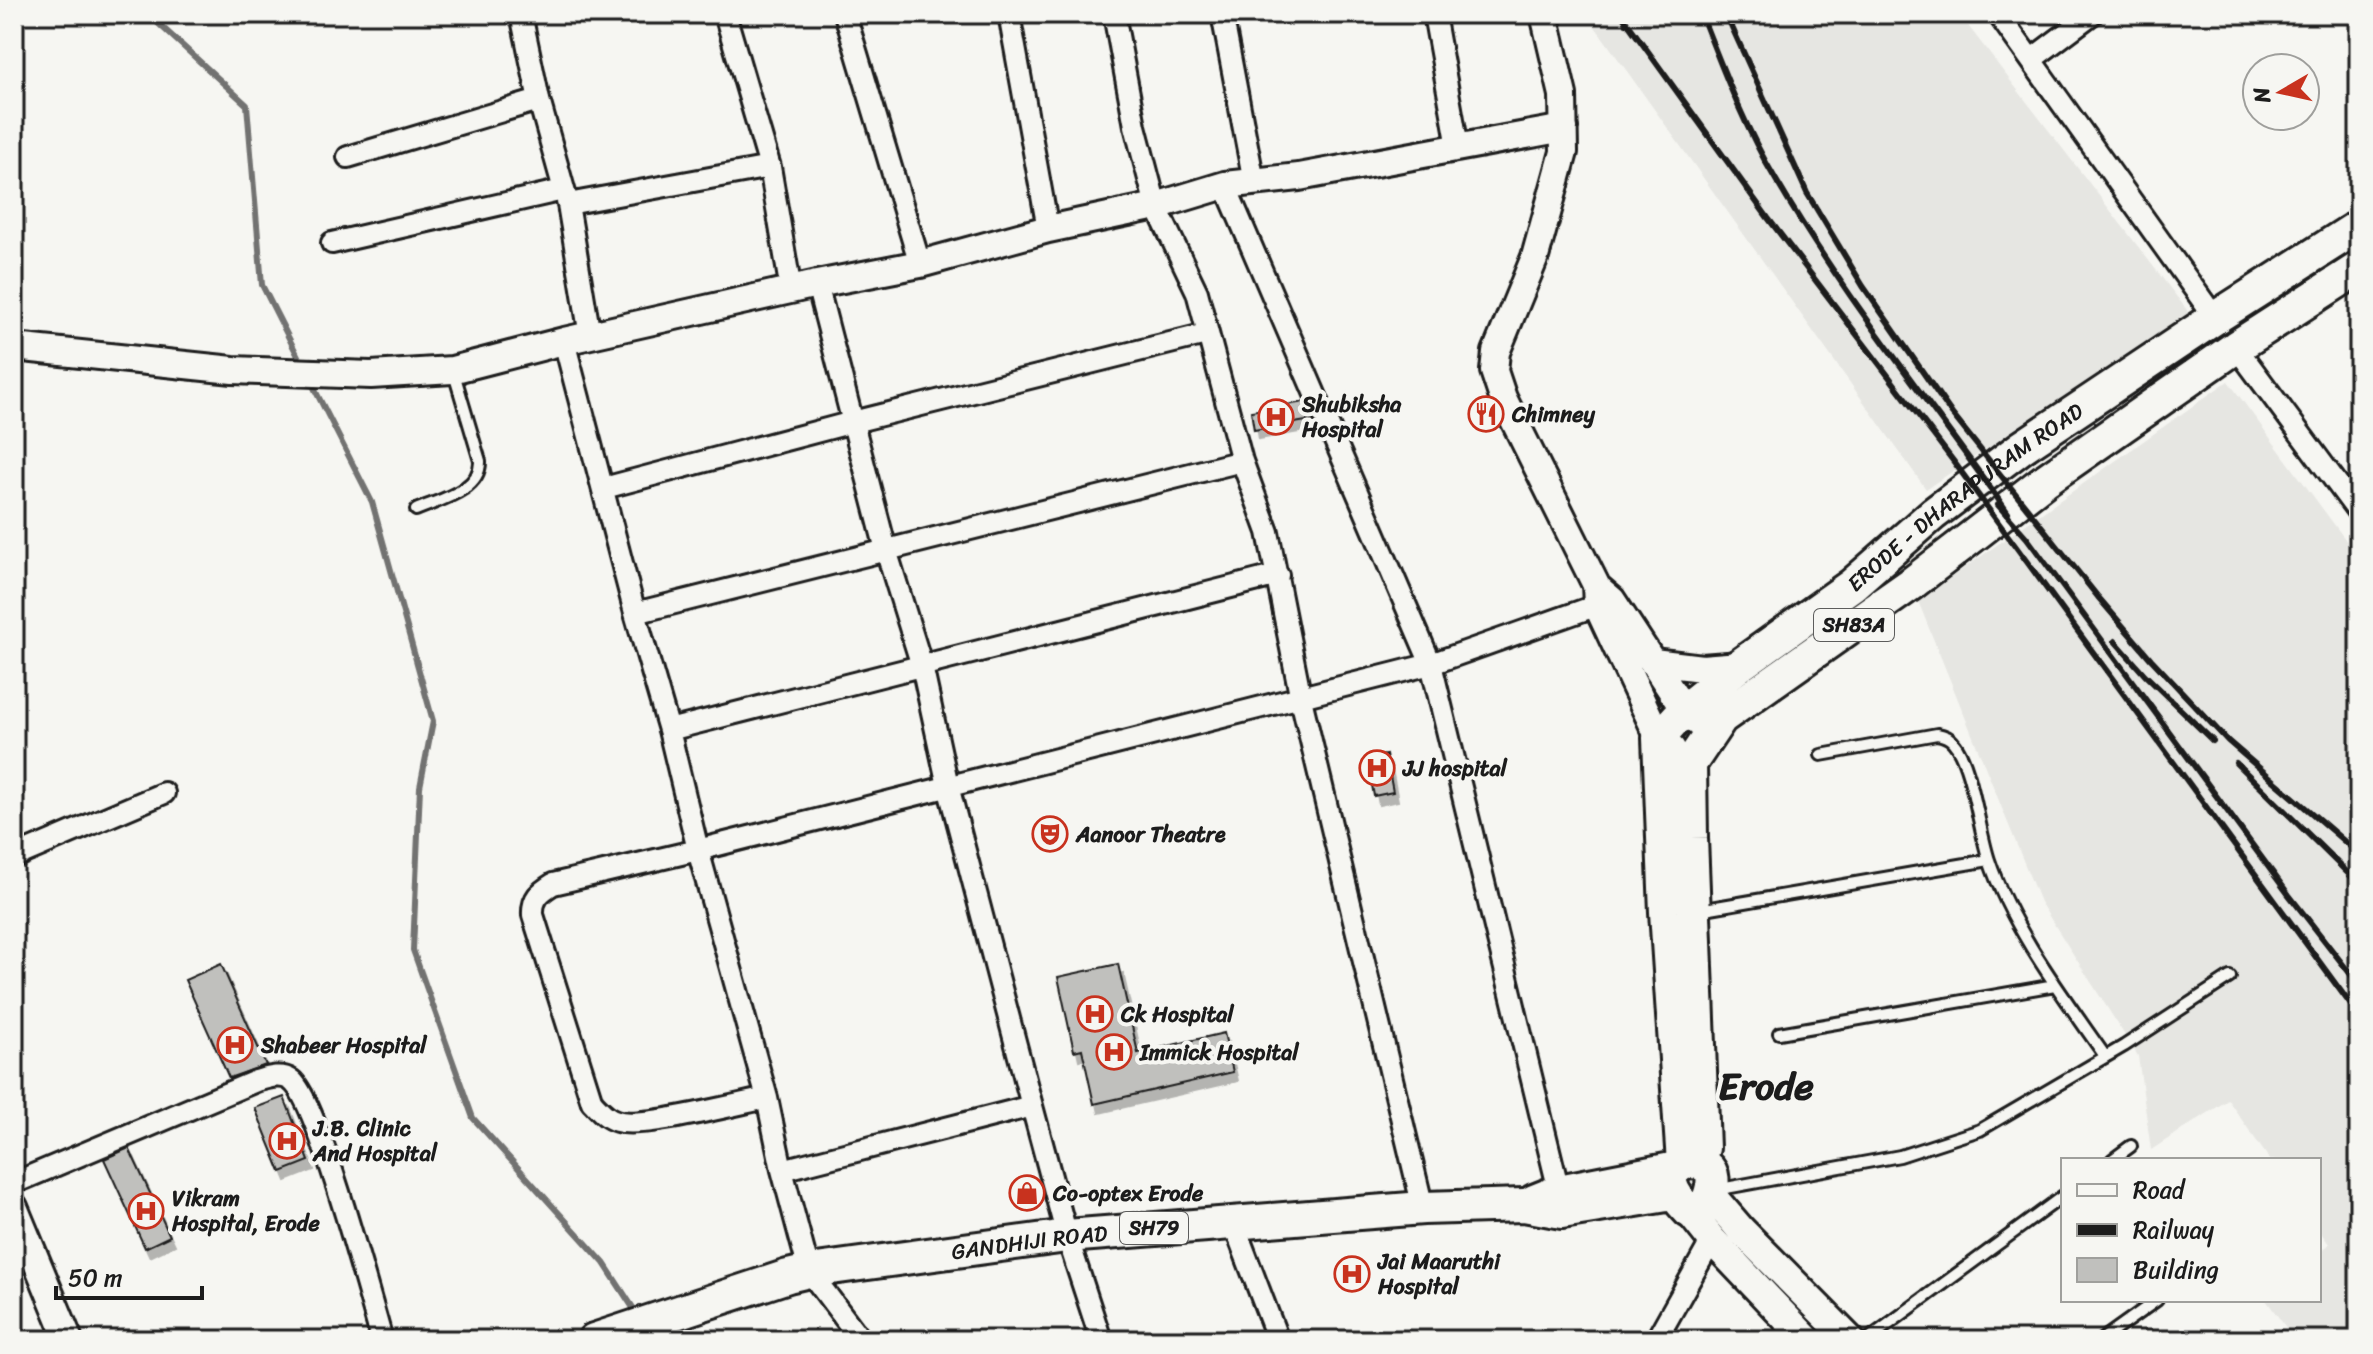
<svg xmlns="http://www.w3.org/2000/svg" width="2373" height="1354" viewBox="0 0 2373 1354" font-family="Sriracha,sans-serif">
	<defs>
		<filter id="shadow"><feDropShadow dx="5" dy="9" stdDeviation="0" flood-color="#0004"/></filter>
	</defs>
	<rect width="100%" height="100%" fill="#f6f6f2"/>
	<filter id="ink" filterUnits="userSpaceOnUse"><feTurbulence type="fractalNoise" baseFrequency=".0125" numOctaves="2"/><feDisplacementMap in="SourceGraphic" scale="16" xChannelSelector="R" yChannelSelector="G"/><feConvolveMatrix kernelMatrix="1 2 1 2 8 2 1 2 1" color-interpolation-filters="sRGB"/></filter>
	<g filter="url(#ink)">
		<path fill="#e6e6e2" d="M1586,14H1959L2190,314L1926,489Z
			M2228,381L2359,558V1340H2295L2266,1300H2319V1252L2329,1244L2319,1230V1160H2270L2228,1100L2151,1150L2138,1056L2040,902L1918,601Z"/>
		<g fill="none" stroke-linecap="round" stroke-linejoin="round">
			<path stroke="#727271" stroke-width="6" d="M148,14L247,105L262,285L303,366
				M310,380L372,502L433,721L420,787L413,950L473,1118L604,1263L639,1317"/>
		</g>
		<path fill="#c0c0bd" stroke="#1c1c1c" stroke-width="2" filter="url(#shadow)" d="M1304,402L1312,420L1254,430L1251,411Z
			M1386,755L1393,792L1374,796L1367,758Z
			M221,964L266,1065L229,1078L185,980Z
			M1118,964L1138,1053L1224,1033L1233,1072L1094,1104L1082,1049L1074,1051L1058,977Z
			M284,1097L309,1161L281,1172L255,1108Z
			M129,1148L170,1236L145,1248L104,1159Z"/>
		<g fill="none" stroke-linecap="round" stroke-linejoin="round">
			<defs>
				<path id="service" d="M416,510C438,500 481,491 480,461L453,370
					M1821,755L1937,734C1943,735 1949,737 1953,742C1972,763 1979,831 1989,860C2012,929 2064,997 2105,1056
					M1699,910L1989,860
					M1779,1033L2055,985
					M2112,1160L2131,1146
					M1715,1190L1900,1156L1980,1130L2124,1046L2230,977
					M1867,1340L2063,1196
					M2101,1340L2157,1300"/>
				<path id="minor" d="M521,14L539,100L568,204L590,336
					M725,14L770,167L791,291
					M845,14L920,264
					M1009,14L1048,229
					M1114,14L1135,126L1156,206L1197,292L1242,461L1268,532L1301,699L1423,1208
					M1222,14L1254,182
					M1434,14L1458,147
					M1998,14L2215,318
					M2032,59L2092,14
					M348,157L539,100
					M1225,185L1431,664L1559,1191
					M568,204L770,167
					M332,243L563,190
					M817,284L886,550L922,666L948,786L1032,1106L1067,1236L1101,1340
					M564,341L635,613L669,730L698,850L767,1098L782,1170L809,1271L861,1340
					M2236,347L2359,513
					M604,488L853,422L1206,334
					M635,613L1242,461
					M669,730L1278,575
					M14,857L164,793
					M767,1098C737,1104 641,1129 617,1121C606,1118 600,1110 592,1102L533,915C532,898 540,892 553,884L698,850L1431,664L1609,601
					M782,1170L1032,1106
					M14,1183L256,1081C267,1078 281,1073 291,1080C317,1098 370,1298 382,1340
					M1233,1222L1278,1340
					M1656,1340L1712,1240"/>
				<path id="tertiary" d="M1544,14L1563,95L1564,152L1535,257L1496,352L1494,371L1503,398L1596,585L1597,605L1659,738L1672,749
					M14,347L233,370L371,375L452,370L564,341L817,284L920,264L1048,229L1156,206L1225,185L1299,177L1564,128
					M1598,588L1612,600L1684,710L1709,733
					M1653,662L1702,668L1740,665
					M14,1207L69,1340"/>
				<path id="secondary" d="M1711,1195L1741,1230L1850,1340
					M1689,1211L1712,1240L1807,1340"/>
				<g id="primary">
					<path d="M1703,1148L1691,838L1690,764L1721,718L1911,584L2044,481L2236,347L2359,268"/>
					<path d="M1690,1162C1722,1164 1713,1188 1705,1208L1689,1211C1674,1196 1656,1170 1690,1162Z"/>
					<path id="s1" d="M1683,1163L1666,912L1659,738L1684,710L1740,665L1852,585L1933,514L2022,447L2215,318L2359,226"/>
					<path d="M1534,1201L1559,1191L1677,1168"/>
					<path id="s2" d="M594,1340L788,1276L809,1271L1067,1236L1423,1208L1524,1205L1562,1212L1673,1194"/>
				</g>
			</defs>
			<use href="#service" stroke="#1c1c1c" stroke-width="16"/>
			<use href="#minor" stroke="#1c1c1c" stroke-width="26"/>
			<use href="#tertiary" stroke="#1c1c1c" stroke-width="32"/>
			<use href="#secondary" stroke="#1c1c1c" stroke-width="34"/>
			<use href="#primary" stroke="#1c1c1c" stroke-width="38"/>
			<use href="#service" stroke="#f6f6f2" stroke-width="10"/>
			<use href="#minor" stroke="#f6f6f2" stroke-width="20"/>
			<use href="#tertiary" stroke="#f6f6f2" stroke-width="26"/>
			<use href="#secondary" stroke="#f6f6f2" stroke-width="28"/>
			<use href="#primary" stroke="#f6f6f2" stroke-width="32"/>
			<path stroke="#1c1c1c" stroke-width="6" d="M1621,14L1768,218L1954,462L2359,1016
				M1701,14C1723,70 1745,128 1776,180C1844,297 1930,402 2008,513
				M1726,14L1807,193L1863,286L1952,414L2098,597L2151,659L2228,741L2359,854
				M1998,505L2027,538L2289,895L2359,985
				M2115,641L2145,675L2213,741
				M2236,763L2359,884"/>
		</g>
	</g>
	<defs>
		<symbol id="restaurant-ring" viewBox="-11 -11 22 22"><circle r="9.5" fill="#f6f6f2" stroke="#c8321e" stroke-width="1.5"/><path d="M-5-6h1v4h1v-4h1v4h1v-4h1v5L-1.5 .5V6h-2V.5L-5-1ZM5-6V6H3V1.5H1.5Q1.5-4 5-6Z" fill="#c8321e"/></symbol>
		<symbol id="hospital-ring" viewBox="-11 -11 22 22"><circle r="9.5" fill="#f6f6f2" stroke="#c8321e" stroke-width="1.5"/><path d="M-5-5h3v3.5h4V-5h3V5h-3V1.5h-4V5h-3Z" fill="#c8321e"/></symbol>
		<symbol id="theatre-ring" viewBox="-11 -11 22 22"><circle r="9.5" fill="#f6f6f2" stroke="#c8321e" stroke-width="1.5"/><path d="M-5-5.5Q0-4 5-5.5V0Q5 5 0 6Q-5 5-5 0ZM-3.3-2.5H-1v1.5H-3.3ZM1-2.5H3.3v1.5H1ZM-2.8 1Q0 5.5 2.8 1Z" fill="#c8321e"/></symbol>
		<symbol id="shop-ring" viewBox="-11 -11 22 22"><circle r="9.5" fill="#f6f6f2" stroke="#c8321e" stroke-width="1.5"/><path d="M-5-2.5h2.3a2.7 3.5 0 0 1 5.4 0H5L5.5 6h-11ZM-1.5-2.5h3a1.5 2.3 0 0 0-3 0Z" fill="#c8321e"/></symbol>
	</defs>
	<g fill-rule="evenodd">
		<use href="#restaurant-ring" x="1466" y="394" width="40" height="40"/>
		<use href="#hospital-ring" x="1256" y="397" width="40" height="40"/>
		<use href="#hospital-ring" x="1357" y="748" width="40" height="40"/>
		<use href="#theatre-ring" x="1030" y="814" width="40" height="40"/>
		<use href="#hospital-ring" x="1075" y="994" width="40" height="40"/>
		<use href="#hospital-ring" x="215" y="1025" width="40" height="40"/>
		<use href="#hospital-ring" x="1094" y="1032" width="40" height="40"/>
		<use href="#hospital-ring" x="267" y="1121" width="40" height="40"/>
		<use href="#shop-ring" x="1007" y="1173" width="40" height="40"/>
		<use href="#hospital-ring" x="126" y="1191" width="40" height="40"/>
		<use href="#hospital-ring" x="1332" y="1254" width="40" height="40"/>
	</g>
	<g text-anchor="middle" stroke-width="8" stroke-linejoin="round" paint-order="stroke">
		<g fill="#f6f6f2" stroke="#5d5d5c" stroke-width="2">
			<rect x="1814" y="609" width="80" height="32" rx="6"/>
			<rect x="1120" y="1212" width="68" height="32" rx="6"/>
		</g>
		<g font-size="20" font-weight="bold" fill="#1c1c1c">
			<text x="1854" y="632">SH83A</text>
			<text x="1154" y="1235">SH79</text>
		</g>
		<g font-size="22" font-weight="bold" fill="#1c1c1c" stroke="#f6f6f2" text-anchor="start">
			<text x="1302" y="412">Shubiksha<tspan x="1302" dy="25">Hospital</tspan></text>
			<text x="1512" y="422">Chimney</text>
			<text x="1403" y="776">JJ hospital</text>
			<text x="1076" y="842">Aanoor Theatre</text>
			<text x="1121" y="1022">Ck Hospital</text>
			<text x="261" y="1053">Shabeer Hospital</text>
			<text x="1140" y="1060">Immick Hospital</text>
			<text x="313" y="1136">J.B. Clinic<tspan x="313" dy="25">And Hospital</tspan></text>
			<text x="1053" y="1201">Co-optex Erode</text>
			<text x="172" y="1206">Vikram<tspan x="172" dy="25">Hospital, Erode</tspan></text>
			<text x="1378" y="1269">Jai Maaruthi<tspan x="1378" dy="25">Hospital</tspan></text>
		</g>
		<g font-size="22" fill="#1c1c1c" stroke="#f6f6f2">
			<text dy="8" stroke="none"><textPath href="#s1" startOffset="816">ERODE - DHARAPURAM ROAD</textPath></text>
			<text dy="8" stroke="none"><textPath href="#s2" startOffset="448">GANDHIJI ROAD</textPath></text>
		</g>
		<g font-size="38" font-weight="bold" fill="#1c1c1c" stroke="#f6f6f2">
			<text x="1766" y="1099">Erode</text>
		</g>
	</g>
	<rect width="2373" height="1354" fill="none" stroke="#f6f6f2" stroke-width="48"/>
	<rect x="24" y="24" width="2325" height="1306" fill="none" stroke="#1c1c1c" stroke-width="3" filter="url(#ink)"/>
	<rect x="2061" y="1158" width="260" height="144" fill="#f6f6f2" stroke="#9f9f9c" stroke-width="2"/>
	<rect x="2077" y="1184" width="40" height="12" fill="#f6f6f2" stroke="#9f9f9c" stroke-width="2"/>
	<text x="2133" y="1198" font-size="24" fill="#1c1c1c">Road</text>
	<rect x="2077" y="1224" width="40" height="12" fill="#1c1c1c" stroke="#9f9f9c" stroke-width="2"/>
	<text x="2133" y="1238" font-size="24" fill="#1c1c1c">Railway</text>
	<rect x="2077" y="1258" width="40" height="24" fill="#c0c0bd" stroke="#9f9f9c" stroke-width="2"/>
	<text x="2133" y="1278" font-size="24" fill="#1c1c1c">Building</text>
	<g transform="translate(2281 92) rotate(261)"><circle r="38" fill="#f6f6f2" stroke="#9f9f9c" stroke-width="2"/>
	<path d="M0-6L14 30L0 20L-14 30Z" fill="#c8321e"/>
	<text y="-12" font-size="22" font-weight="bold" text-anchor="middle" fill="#1c1c1c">N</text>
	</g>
	<path d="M56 1286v12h146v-12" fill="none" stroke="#1c1c1c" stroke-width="4"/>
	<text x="68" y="1286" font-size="24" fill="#1c1c1c" stroke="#f6f6f2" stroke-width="6" paint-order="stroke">50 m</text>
</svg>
